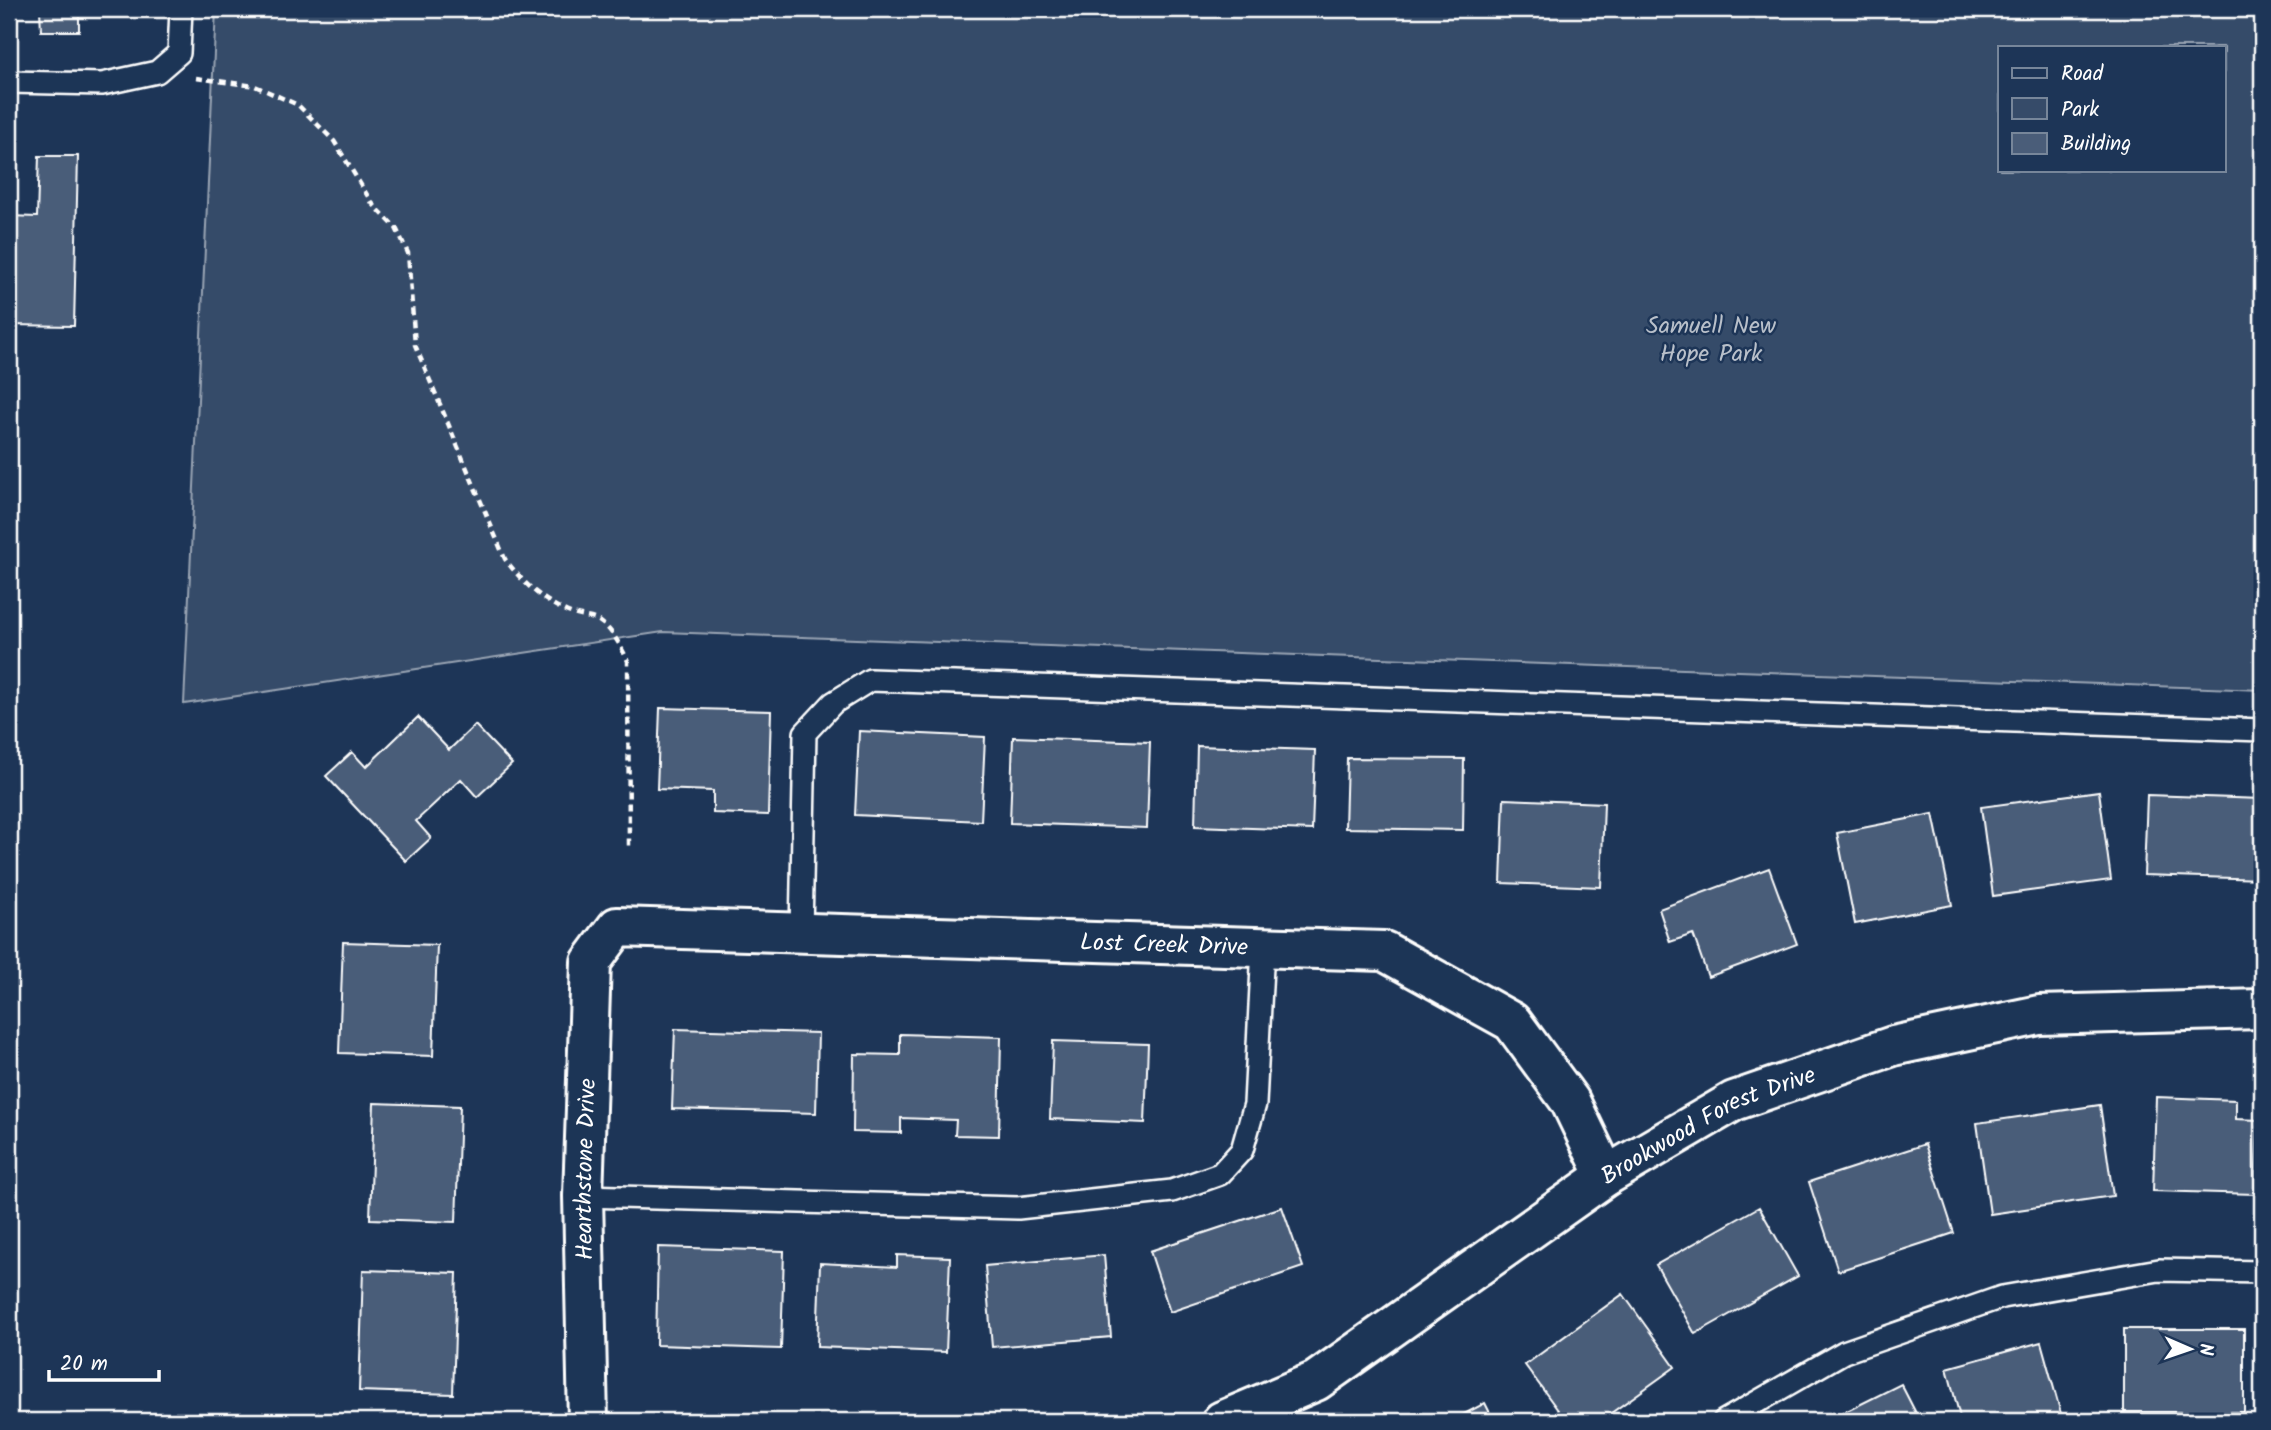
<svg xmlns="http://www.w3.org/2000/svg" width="2271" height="1430" viewBox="0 0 2271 1430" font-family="Kalam,sans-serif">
	<rect width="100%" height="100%" fill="#1d3557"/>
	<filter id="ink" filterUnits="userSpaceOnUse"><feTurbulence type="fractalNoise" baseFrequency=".0143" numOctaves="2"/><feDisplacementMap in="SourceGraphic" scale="14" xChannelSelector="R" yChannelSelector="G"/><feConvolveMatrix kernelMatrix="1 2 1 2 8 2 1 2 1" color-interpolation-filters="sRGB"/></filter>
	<g filter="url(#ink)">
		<path fill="#364b69" stroke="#9aa5b4" stroke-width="2" fill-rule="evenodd" d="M216,9H2262V690L663,632L184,704ZM2000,47H2224V170H2000Z"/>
		<path fill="#4a5d79" stroke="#fff" stroke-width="2" d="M40,9H79V31H41Z
			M39,156H78L74,326L9,325V216L37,217Z
			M660,708L771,711L768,815L713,813V791L657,789Z
			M418,717L449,750L475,725L512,764L477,797L461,779L416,821L431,838L406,861L326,776L352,752L366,767Z
			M859,731L985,737L981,821L855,815Z
			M1013,737L1150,742L1147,828L1010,823Z
			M1197,746L1315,750L1312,830L1195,826Z
			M1347,758L1464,759L1463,830L1345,828Z
			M2099,791L2111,880L1993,896L1981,807Z
			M2147,795L2262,799V879L2144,875Z
			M1504,799L1604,803L1601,887L1501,883Z
			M1933,814L1952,905L1855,924L1837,833Z
			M1769,868L1797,944L1708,977L1693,934L1670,942L1659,909Z
			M343,942L437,945L433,1056L339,1053Z
			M675,1029L818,1033L816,1113L672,1109Z
			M900,1034L1001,1037L999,1136L955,1135L956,1120L901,1118V1133L853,1132L854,1054L900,1055Z
			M1053,1041L1148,1044L1145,1123L1050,1119Z
			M2156,1097L2236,1100V1119L2258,1120L2255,1194L2153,1191Z
			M374,1103L460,1106L456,1222L370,1219Z
			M2100,1105L2113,1196L1990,1214L1977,1123Z
			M1925,1144L1954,1233L1838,1271L1809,1182Z
			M1282,1207L1303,1267L1170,1312L1150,1251Z
			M1759,1207L1798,1276L1695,1334L1656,1265Z
			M658,1247L784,1251L781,1349L656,1345Z
			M897,1255L950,1257L946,1352L817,1347L820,1263L897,1267Z
			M1104,1255L1111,1337L992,1347L985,1266Z
			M363,1270L457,1273L453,1394L359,1391Z
			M1623,1294L1675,1367L1600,1421H1566L1525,1365Z
			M2124,1329H2244V1412H2124Z
			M2041,1342L2063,1421H1961L1947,1368Z
			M1901,1384L1920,1421H1827Z
			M1485,1403L1494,1421H1451Z"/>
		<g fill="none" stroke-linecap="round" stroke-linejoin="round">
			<defs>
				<path id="service" d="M9,82L102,84L157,72L179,53L181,9
					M801,933L805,733L833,703L870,680L2262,730
					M583,1196L1018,1208L1172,1191L1220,1174L1242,1150L1255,1104L1263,947
					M1724,1421L1844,1352L2002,1297L2159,1270L2262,1272"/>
				<g id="minor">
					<path id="s1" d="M588,1421L583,1196L591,962L617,927L1384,951L1512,1022L1570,1101L1606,1176"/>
					<path id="s2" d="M1222,1421L1316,1381L1606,1176L1734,1101L1893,1046L2039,1015L2262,1009"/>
				</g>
			</defs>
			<use href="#service" stroke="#fff" stroke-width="26"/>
			<use href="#minor" stroke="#fff" stroke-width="44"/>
			<path stroke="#fff" stroke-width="4.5" stroke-dasharray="7 5" stroke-linecap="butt" d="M196,78L255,86L298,105L334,141L372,203L396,228L408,253L415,345L505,559C523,583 544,603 573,614C581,617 592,617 599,621C613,630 621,647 628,661L629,847"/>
			<use href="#service" stroke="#1d3557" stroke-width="21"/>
			<use href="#minor" stroke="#1d3557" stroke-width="38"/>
		</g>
	</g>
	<g text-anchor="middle" stroke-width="5" stroke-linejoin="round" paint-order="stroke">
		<g font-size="24" fill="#b9c0ca" stroke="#1d3557">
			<text x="1711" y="333">Samuell New<tspan x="1711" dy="28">Hope Park</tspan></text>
		</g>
		<g font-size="24" fill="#fff" stroke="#1d3557">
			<text dy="8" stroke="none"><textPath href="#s1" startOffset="1050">Lost Creek Drive</textPath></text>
			<text dy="8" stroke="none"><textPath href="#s2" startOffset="572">Brookwood Forest Drive</textPath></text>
			<text dy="8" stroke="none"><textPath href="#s1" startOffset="252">Hearthstone Drive</textPath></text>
		</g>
	</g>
	<rect width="2271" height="1430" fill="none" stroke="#1d3557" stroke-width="35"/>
	<rect x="18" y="18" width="2236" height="1395" fill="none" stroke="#fff" stroke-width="2.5" filter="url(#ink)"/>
	<rect x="1998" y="46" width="228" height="126" fill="#1d3557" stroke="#77869a" stroke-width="2"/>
	<rect x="2012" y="68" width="35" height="10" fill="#1d3557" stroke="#77869a" stroke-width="2"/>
	<text x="2061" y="80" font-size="21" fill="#ffffff">Road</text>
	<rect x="2012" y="98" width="35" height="21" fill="#364b69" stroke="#77869a" stroke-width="2"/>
	<text x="2061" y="116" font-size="21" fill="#ffffff">Park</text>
	<rect x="2012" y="133" width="35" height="21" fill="#4a5d79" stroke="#77869a" stroke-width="2"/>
	<text x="2061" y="150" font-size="21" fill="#ffffff">Building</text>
	<g transform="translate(2190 1349) rotate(92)" stroke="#1d3557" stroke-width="5" paint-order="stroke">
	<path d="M0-5L12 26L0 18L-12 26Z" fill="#ffffff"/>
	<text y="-10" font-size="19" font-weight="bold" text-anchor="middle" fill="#ffffff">N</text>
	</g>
	<path d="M49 1370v10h110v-10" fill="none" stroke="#ffffff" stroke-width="3.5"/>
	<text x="60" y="1370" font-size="21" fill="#ffffff" stroke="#1d3557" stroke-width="5" paint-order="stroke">20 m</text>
</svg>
